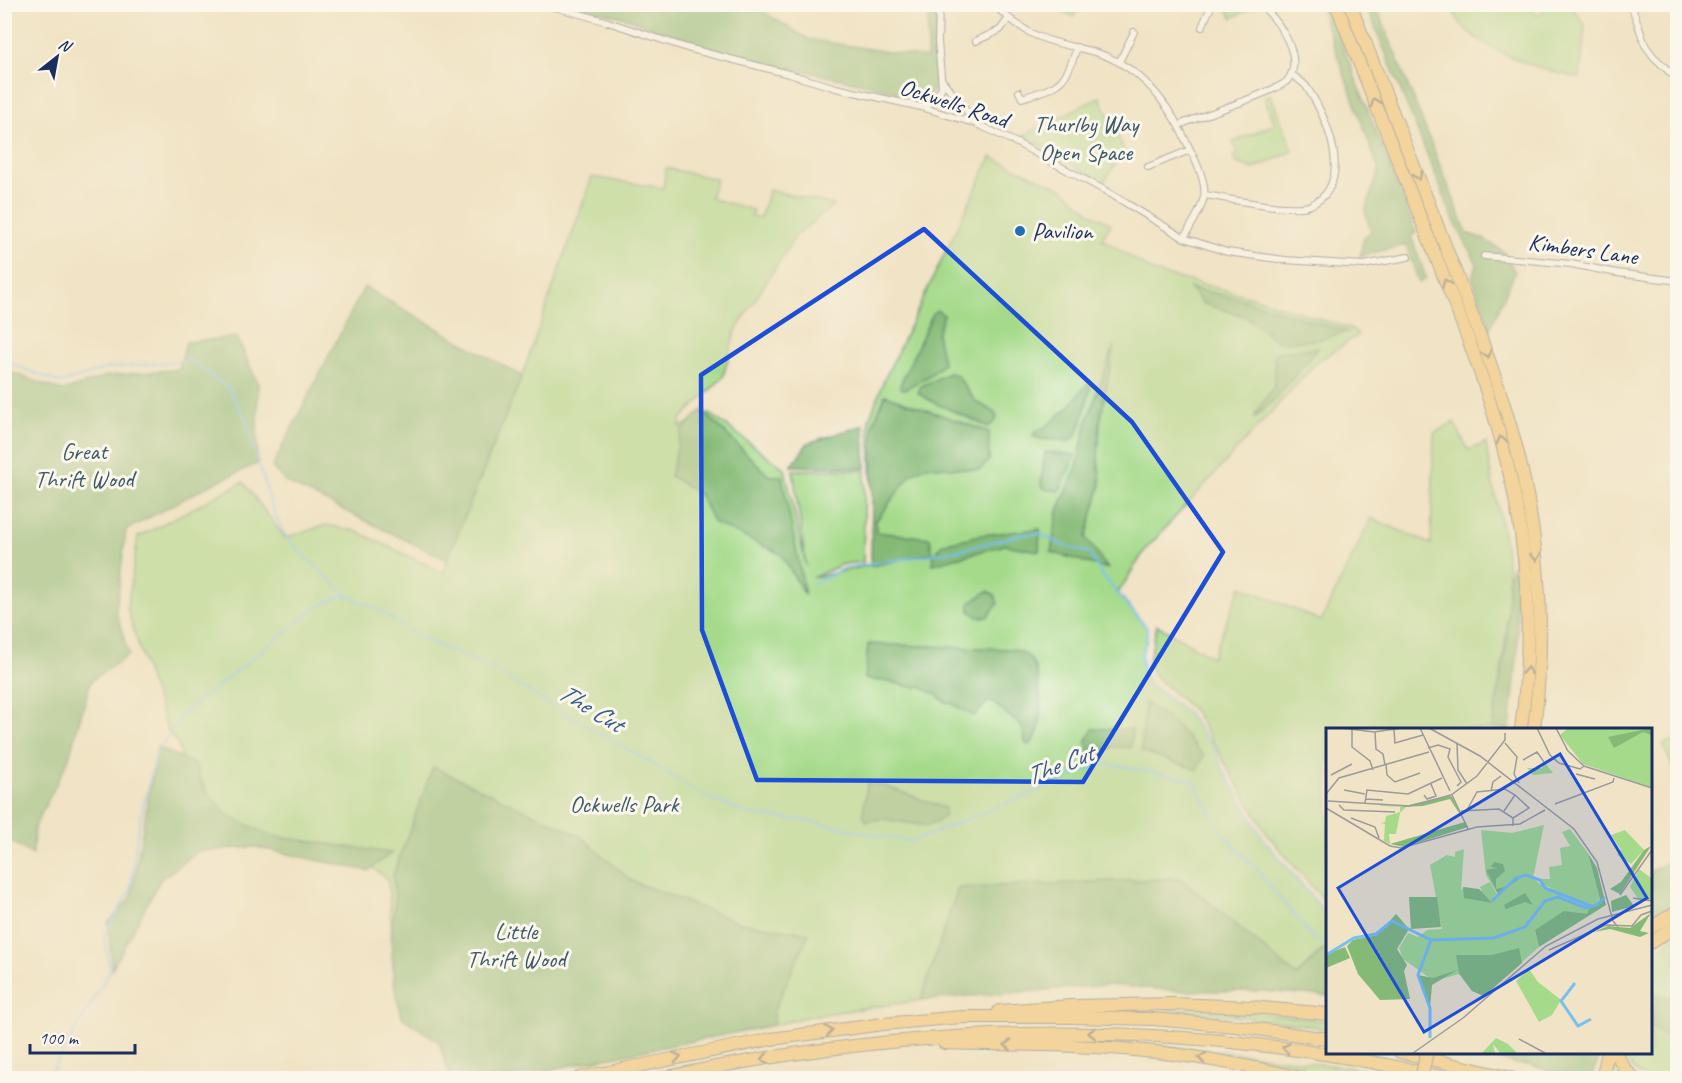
<svg xmlns="http://www.w3.org/2000/svg" width="1682" height="1083" viewBox="0 0 1682 1083" font-family="Caveat,sans-serif">
	<rect width="100%" height="100%" fill="#fbf7ec"/>
	<filter id="ink" filterUnits="userSpaceOnUse"><feTurbulence type="fractalNoise" baseFrequency=".0167" numOctaves="2"/><feDisplacementMap in="SourceGraphic" scale="12" xChannelSelector="R" yChannelSelector="G"/><feConvolveMatrix kernelMatrix="1 2 1 2 8 2 1 2 1" color-interpolation-filters="sRGB"/></filter>
	<filter id="wash" filterUnits="userSpaceOnUse"><feTurbulence type="fractalNoise" baseFrequency=".008" numOctaves="4" result="noise"/><feDisplacementMap in="SourceGraphic" scale="24" xChannelSelector="R" yChannelSelector="G"/><feGaussianBlur stdDeviation="1.35" result="paint"/><feColorMatrix in="noise" values="0 0 0 0 0 0 0 0 0 0 0 0 0 0 0 0 0 1.4 0 .05"/><feComposite in="paint" operator="in"/></filter>
	<g filter="url(#wash)">
		<rect width="100%" height="100%" fill="#f1e3c5"/>
		<path fill="#a5da8a" stroke="#608474" stroke-width="1.5" d="M1052,5H1080L1074,17Z
			M1225,5H1253L1256,6L1232,18Z
			M1452,5H1524L1538,15L1550,5H1571L1585,25L1580,78C1545,72 1458,45 1452,5Z
			M1271,95L1293,151L1254,169L1236,163L1233,157L1238,154L1233,142L1275,124L1264,97Z
			M1100,97L1124,150L1103,184L1024,135Z
			M991,157L1063,189L1092,214L1111,224L1102,239L1154,272L1252,297L1354,330L1358,335L1317,362L1145,550L1118,593L1147,628V639L1141,655L1143,673L1150,685L1185,711L1214,747L1222,768L1264,840L1328,916V952L1323,949L1297,976L1180,878L958,888L921,1000L810,1016L774,1025L506,1078H450L439,1042L402,1017L395,989L388,879L364,862L228,834L195,799L177,743L169,733L148,677L127,608L138,537L243,482L285,538L326,525L356,531L444,573L447,560L522,376L592,177L663,188L666,168L716,179L710,198L753,210L751,216L760,218L769,190L834,205L796,235L735,332L723,377L682,418L679,427L709,413L785,469L806,566L793,470H865L863,562L843,564L812,578L875,564L869,420L885,378Z
			M1454,422L1468,450L1486,443C1491,489 1507,533 1508,579C1510,630 1500,679 1492,729H1328V905L1267,834L1195,712L1156,677L1148,665L1157,625L1212,657L1241,586L1321,621L1371,518L1431,544L1434,433Z
			M1677,740H1678L1677,778L1663,744Z
			M1677,936V1078C1644,1078 1639,1082 1621,1052H1650L1651,953Z
			M1170,1008L1231,1010L1328,1021V1029L1274,1020L1165,1010Z
			M1117,1044C1183,1046 1248,1053 1314,1063C1342,1067 1373,1069 1400,1078H1325L1258,1064Z
			M1613,1057L1628,1078H1608Z"/>
		<path fill="#84ba76" stroke="#50746a" stroke-width="1.5" d="M570,5H752L808,39L927,58L929,5H936L935,89L928,97H910L872,86L731,55L626,18Z
			M1319,5H1327L1416,233L1411,236L1426,278L1419,283L1406,245L1360,256L1364,237L1371,232L1365,212L1379,170Z
			M1366,5H1376L1467,233L1483,239L1503,251L1515,272L1490,329L1472,276L1477,264L1455,223Z
			M364,287L522,376L447,560L285,482L272,467Z
			M1190,288L1242,299L1347,332L1317,340L1278,342L1247,317L1202,303Z
			M937,310L944,315L937,333L943,363C935,374 918,382 905,389L901,388L900,385L933,313Z
			M237,337L258,384L257,464L212,484L126,530L116,611L129,655L91,681L68,761L34,828L33,855L5,838V370L63,391L107,376L179,369L186,342Z
			M1114,345L1100,423L1098,459L1101,484L1086,538L1108,569L1051,552L1058,511L1077,467L1086,425Z
			M1318,348L1276,398L1255,418V414L1274,386L1275,373L1274,354L1278,352Z
			M949,373L957,375L975,401L994,412L997,417L995,422L988,427L933,402L918,393L921,386Z
			M1087,384L1090,386V390C1084,406 1084,428 1071,441L1040,439L1033,436L1034,433L1048,425L1069,407Z
			M885,395L989,432V461L979,470L927,466L911,474L876,521V532L930,538L932,553L871,566L873,425Z
			M702,410L769,476H782L805,595L781,554L714,523L700,495L670,476L682,430Z
			M864,425L866,468L791,466L808,443Z
			M1045,452L1075,455L1062,486L1058,491L1045,489L1041,484Z
			M1040,529L1039,551L1005,545L933,564V556L943,544L981,535Z
			M1515,561L1518,648L1510,729H1492L1507,640L1508,578Z
			M988,591L995,595L998,604L987,617H978L970,611V603Z
			M868,644L1012,649C1020,651 1028,654 1032,661C1040,673 1042,714 1039,728C1038,733 1033,740 1031,745L1026,744L1022,727L990,700L974,716L953,704L945,702L936,694L920,687H910L891,682L865,679Z
			M1145,702L1174,723L1204,756L1197,770L1141,751Z
			M1093,729H1132L1131,748L1114,747L1091,755L1086,742Z
			M157,747L194,764L206,790L228,816L273,836L391,853L368,871L255,847L199,851L160,880L112,969L108,923L131,898Z
			M433,767L579,835L632,881L741,923L809,933L773,1013L774,1025L506,1078H450L439,1042L402,1017L395,989L391,942L395,900L393,875Z
			M867,783L888,787L945,808L944,817L927,826L882,819L866,821L863,814Z
			M1677,857V898L1651,915V871Z
			M1180,878L1297,976L1324,949L1328,952V996L1261,991H1182L1109,985L921,1000L958,888Z
			M1677,992V1034L1669,1038L1651,1027V993L1669,998Z
			M1471,1052H1599L1598,1062L1590,1078H1572L1531,1065L1515,1064Z"/>
		<g fill="none" stroke-linecap="round" stroke-linejoin="round">
			<path stroke="#78c0f0" stroke-width="2" d="M4,361L61,383L108,368L191,360L230,390L245,419L273,510L284,534L299,551L348,596
				M814,583L845,568L959,550L1024,534H1040L1064,546L1089,553L1102,575L1147,628V639L1141,655L1143,673L1150,685L1185,711L1214,747L1222,768L1264,840L1328,916
				M1650,978L1678,990
				M48,1078L110,971L104,936L130,891L139,824L157,751L167,739L180,716L317,607L339,597L348,596L381,611L417,636L495,670L540,699L645,759L702,795L748,814L814,822L911,842L1105,763L1193,780L1221,831L1257,870L1312,937L1328,946"/>
		</g>
	</g>
	<g filter="url(#ink)">
		<g fill="none" stroke-linecap="round" stroke-linejoin="round">
			<defs>
				<path id="street" d="M544,4L608,22L687,48L789,74L836,88L921,107L977,124L1015,142L1104,190L1184,238L1227,252L1285,260L1363,265L1408,257
					M992,4C1005,14 1018,27 1033,34C1052,44 1074,46 1094,52C1139,65 1167,101 1186,141C1193,156 1207,180 1204,197C1201,212 1191,225 1184,238
					M1631,4L1645,45L1653,56L1678,80
					M1202,27L1212,4
					M976,41L1000,30L1009,18
					M1119,62L1134,32
					M942,80L977,124
					M1019,92L1022,98C1059,86 1065,86 1077,47
					M921,107L934,102L942,87L938,42L939,4
					M1179,125C1200,116 1276,92 1287,81C1306,58 1278,20 1260,4
					M1148,167L1190,150
					M1205,195C1226,198 1293,213 1311,205C1355,184 1328,119 1308,89C1305,83 1297,79 1291,74
					M1484,256L1571,264L1617,273L1678,281"/>
				<path id="highway" d="M1336,4C1367,82 1397,159 1428,237C1457,310 1487,382 1506,459C1529,547 1533,639 1521,729
					M1350,4C1380,80 1410,156 1440,232C1467,303 1497,373 1516,446C1540,538 1546,634 1534,729
					M1650,928L1678,911
					M1650,943L1678,925
					M999,1011L1071,1006L1173,1004L1253,1007L1328,1014
					M944,1043C1014,1045 1085,1044 1155,1052C1205,1057 1253,1067 1301,1078
					M1400,1052L1511,1078
					M1615,1052L1625,1069L1634,1078
					M579,1078L771,1039L883,1024L962,1017H1071L1153,1019L1235,1026L1328,1039
					M662,1078C924,1021 1185,1016 1447,1078
					M1602,1078L1608,1052"/>
			</defs>
			<use href="#street" stroke="#666e82" stroke-width="8"/>
			<use href="#highway" stroke="#666e82" stroke-width="14"/>
			<use href="#street" stroke="#fff" stroke-width="6"/>
			<use href="#highway" stroke="#f5c16b" stroke-width="12"/>
			<defs>
				<path id="highway-bridge" d="M1421,1078L1427,1052"/>
			</defs>
			<use href="#highway-bridge" stroke="#666e82" stroke-width="14" stroke-linecap="butt"/>
			<use href="#highway-bridge" stroke="#f5c16b" stroke-width="12"/>
		</g>
		<defs><path id="oneway-chevron" d="M-2-3.5L2.5 0L-2 3.5" fill="none" stroke-width="1.6" stroke-linecap="round" stroke-linejoin="round" transform="scale(1.5)"/></defs>
		<g stroke="#7d7164">
			<use href="#oneway-chevron" transform="translate(1375 102) rotate(-112)"/>
			<use href="#oneway-chevron" transform="translate(1418 176) rotate(69)"/>
			<use href="#oneway-chevron" transform="translate(1446 283) rotate(-112)"/>
			<use href="#oneway-chevron" transform="translate(1487 354) rotate(70)"/>
			<use href="#oneway-chevron" transform="translate(1501 440) rotate(-105)"/>
			<use href="#oneway-chevron" transform="translate(1536 557) rotate(84)"/>
			<use href="#oneway-chevron" transform="translate(1527 671) rotate(-87)"/>
			<use href="#oneway-chevron" transform="translate(829 1031) rotate(-8)"/>
			<use href="#oneway-chevron" transform="translate(1092 1033) rotate(-179)"/>
			<use href="#oneway-chevron" transform="translate(1008 1045) rotate(-179)"/>
			<use href="#oneway-chevron" transform="translate(1286 1048) rotate(-172)"/>
			<use href="#oneway-chevron" transform="translate(677 1057) rotate(-11)"/>
			<use href="#oneway-chevron" transform="translate(1202 1058) rotate(-171)"/>
			<use href="#oneway-chevron" transform="translate(765 1059) rotate(170)"/>
		</g>
	</g>
	<path d="M0 0H1682V1083H0ZM924,229L1132,422L1223,552L1083,782L757,780L702,630L701,375Z" fill="#f1e3c5" fill-opacity=".55" fill-rule="evenodd"/>
	<path fill="none" stroke="#1d4ed8" stroke-width="4.5" stroke-linejoin="round" d="M924,229L1132,422L1223,552L1083,782L757,780L702,630L701,375Z"/>
	<circle fill="#1f6fb2" stroke="#fbf7ec" stroke-width="2" cx="1020" cy="231" r="6"/>
	<g text-anchor="middle" stroke-width="6" stroke-linejoin="round" paint-order="stroke">
		<g font-size="24" fill="#1b2f5e" stroke="#fbf7ec">
			<text transform="translate(954 103) rotate(18)" y="8">Ockwells Road</text>
			<text transform="translate(1583 249) rotate(8)" y="8">Kimbers Lane</text>
		</g>
		<g font-size="24" fill="#3e5a69" stroke="#fbf7ec">
			<text x="1086" y="132">Thurlby Way<tspan x="1086" dy="28">Open Space</tspan></text>
			<text x="84" y="459">Great<tspan x="84" dy="28">Thrift Wood</tspan></text>
			<text x="624" y="812">Ockwells Park</text>
			<text x="516" y="939">Little<tspan x="516" dy="28">Thrift Wood</tspan></text>
		</g>
		<g font-size="24" fill="#1b2f5e" stroke="#fbf7ec" text-anchor="start">
			<text x="1032" y="239">Pavilion</text>
		</g>
		<g font-size="26" font-style="italic" fill="#375a8a" stroke="#fbf7ec">
			<text transform="translate(591 707) rotate(31)" y="9">The Cut</text>
			<text transform="translate(1059 764) rotate(-21)" y="9">The Cut</text>
		</g>
	</g>
	<g transform="translate(1326 728)">
		<rect width="326" height="326" fill="#f1e3c5"/>
		<path d="M242,0H325V59L257,36L234,7ZM219,35L227,45L207,47L201,40H216ZM54,78L55,77L80,79L74,85L70,106H63L64,116L58,113L59,96L55,95L59,94L60,88L74,84V79ZM218,97L207,150L219,160L228,161L217,157L215,151H224L223,139L236,137L234,120L244,118L236,104L244,101L262,125L275,175L261,186L209,202L213,219L158,268L146,263L133,246L108,253L77,231L73,220L82,205L92,209L101,202L116,201L104,137L121,127L129,129V124L138,121L135,162L138,159L156,163L154,159L164,154L171,166L168,170L172,166L160,147L155,102L186,105ZM299,102L318,122L305,136L291,127L295,122L285,107ZM313,141L325,150V172H313L304,159ZM203,241L212,254L235,272L226,287L213,294L190,253ZM170,310L182,316L191,325H174L167,316L169,325H156Z" fill="#a5da8a"/>
		<path d="M325,0V7L317,4L288,20L282,9ZM124,68L126,69L142,99L78,119L64,116L139,94L124,71L97,78L74,79ZM325,118L294,166L284,161L295,154L318,122ZM262,125L271,140L280,177L213,219L209,202L238,183L261,186L263,181L275,175ZM168,134L177,136L179,143L170,151V161L179,159L192,148L193,151L172,166L160,142L172,140L165,139ZM137,159L153,161L166,175L138,170ZM199,165L207,177L199,174L180,181L178,177ZM300,167L308,178L286,184L285,173ZM83,169H111L115,199L85,201ZM325,185L314,203L323,205L314,209L284,201L268,204L282,198L304,200ZM70,186L83,201L71,221L81,237L78,243L84,271L54,272L32,246L21,218L27,212L51,207ZM19,219L24,230L0,240V226ZM193,220L196,235L158,268L146,263L133,245L130,227H166ZM131,242L106,257L104,280L92,247L107,250Z" fill="#84ba76"/>
		<path fill="none" stroke="#78c0f0" stroke-width="3" d="M166,173L190,150L200,147L214,152L219,160L265,178M0,227L28,210L50,206L66,193L105,212L168,210L199,199L219,173L225,171L232,169L260,180L271,177L279,169M249,255L235,273L252,298L265,291M104,310V280L92,247L105,212"/>
		<path fill="none" stroke="#9b9b9c" stroke-width="1.5" d="M16,0L48,4L76,0M94,0L124,63M103,0L154,28L248,101L271,134L287,193L292,199M211,0L224,27L233,35L254,41L258,38M230,0L242,23L258,38L326,60M26,2V19L44,33L47,42M68,2L69,15L97,7M49,4L50,21L57,26L59,37M131,15L132,42L141,56M179,15L191,29L188,46L193,55M102,20L112,17L124,21L122,29L135,54L131,58M197,32L211,24L218,34M60,37L61,47L69,54L94,45M250,46L269,51M5,47L26,36M18,62L39,66M165,63L167,54L175,48M0,66L13,50L103,24M98,67L101,71L110,68L105,56M126,67L142,101M39,71L57,72M2,73L83,78L125,67L151,48L179,12V5M39,75L41,62L82,66L116,50M229,76L287,54L288,50M13,77L18,82L69,84M0,80L64,118L75,120L151,99L194,96L219,82M141,82L151,64L179,61L189,67L178,83M135,83L173,81L187,90V98M25,90L49,99L53,110M187,90L203,80L189,67M294,167L326,122M307,170L326,173M223,222L280,197L306,198L315,187L326,183M193,311L219,325M87,325L137,290L220,218L272,191L326,177"/>
		<path fill="#1d4ed8" fill-opacity="0.15" stroke="#1d4ed8" stroke-width="3" d="M234,26L321,170L98,304L12,160Z"/>
		<rect width="326" height="326" fill="none" stroke="#1b2f5e" stroke-width="3"/>
	</g>
	<rect width="1682" height="1083" fill="none" stroke="#fbf7ec" stroke-width="24"/>
	<g transform="translate(57 57) rotate(31)" stroke="#fbf7ec" stroke-width="4.5" paint-order="stroke">
	<path d="M0-4.5L10 22L0 15L-10 22Z" fill="#1b2f5e"/>
	<text y="-9" font-size="16" font-weight="bold" text-anchor="middle" fill="#1b2f5e">N</text>
	</g>
	<path d="M30 1044v9h105v-9" fill="none" stroke="#1b2f5e" stroke-width="3"/>
	<text x="39" y="1044" font-size="18" fill="#1b2f5e" stroke="#fbf7ec" stroke-width="4.5" paint-order="stroke">100 m</text>
</svg>
